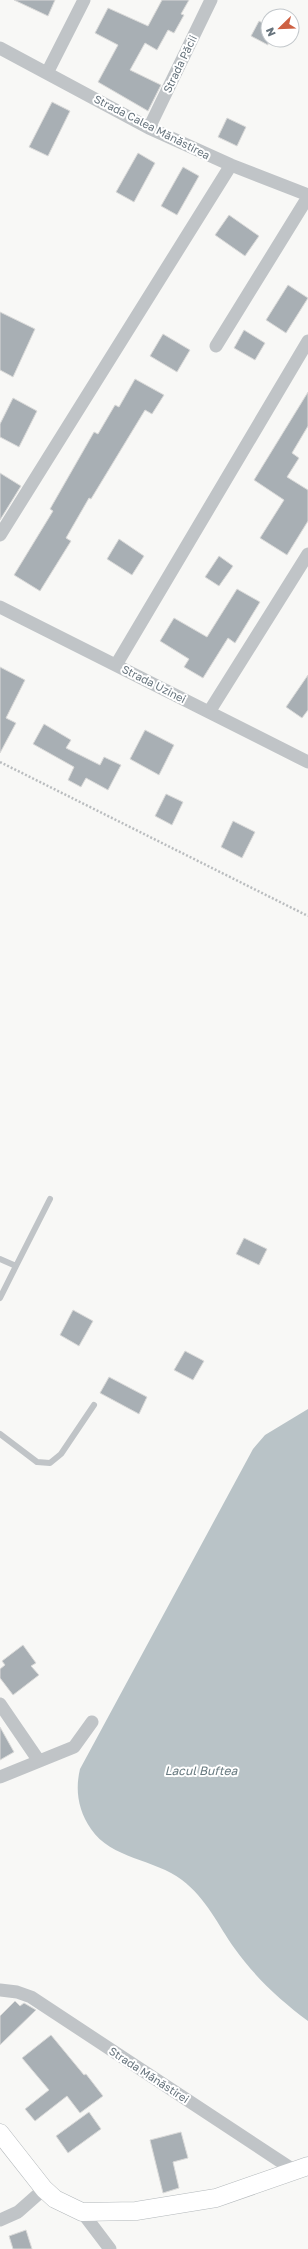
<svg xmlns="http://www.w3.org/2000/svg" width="308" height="2249" viewBox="0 0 308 2249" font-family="'Golos Text',sans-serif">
	<rect width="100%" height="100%" fill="#f8f8f6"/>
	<path fill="#b9c3c7" d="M308,1409V2021C281,2001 254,1976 235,1949C218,1925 206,1898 182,1880C155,1859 111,1859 91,1829C78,1810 75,1790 80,1769L253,1449L265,1435Z"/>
	<path fill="#a8afb4" stroke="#dadad9" d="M14,0H55L48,16Z
		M162,0H189L181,14L184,15L174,33L168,30L157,50L145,43L130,70L161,85L148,111L98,82L118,45L95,33L108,8L148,26Z
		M259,21L268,26V45L251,36Z
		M52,102L70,111L48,156L29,147Z
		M227,118L246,127L237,146L218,137Z
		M138,153L155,163L134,202L116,192Z
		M183,167L199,176L177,215L161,206Z
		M229,215L259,236L245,256L215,235Z
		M288,285L308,298L286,333L266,320Z
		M0,312L35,329L13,377L0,370Z
		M244,330L265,343L255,360L234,348Z
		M163,334L190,350L177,372L150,356Z
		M135,379L164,395L152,414L145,410L91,499L89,498L66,538L71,541L40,591L14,575L53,511L50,509L94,432L98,434L115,405L119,407Z
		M308,392V426L292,453L299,458L287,477L308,490V521L287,555L260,538L284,500L254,480Z
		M13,398L37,411L19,447L0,437V424Z
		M0,473L21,486L0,520Z
		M119,539L144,556L132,575L107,559Z
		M219,556L233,566L219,586L205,577Z
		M237,589L260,602L235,643L228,638L203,678L184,667L189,659L160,641L174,618L207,637Z
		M0,667L25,680L6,718L16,723L0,753Z
		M308,675V710L302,718L286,707Z
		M44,724L71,740L66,748L100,765L104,757L121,765L108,790L86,778L81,787L68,780L74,767L33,744Z
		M145,730L174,745L159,775L130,759Z
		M166,794L183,802L172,825L155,816Z
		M233,821L255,832L242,858L221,847Z
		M244,1238L267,1249L259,1265L236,1254Z
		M73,1310L93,1321L79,1346L60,1335Z
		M185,1351L204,1361L193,1380L174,1370Z
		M109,1377L147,1397L139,1414L100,1393Z
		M23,1645L36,1663L31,1666L39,1675L13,1695L0,1678V1669L5,1665L2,1661Z
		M0,1727L14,1752L0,1760Z
		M15,2001L20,2006L24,2003L36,2010L0,2045V2016Z
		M51,2035L84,2075L86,2074L103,2096L80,2113L67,2096L35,2121L25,2109L49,2090L22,2058Z
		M89,2112L101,2129L68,2153L56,2136Z
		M181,2132L188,2158L173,2162L179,2188L163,2193L150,2140Z
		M26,2230L32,2249H13L9,2236Z"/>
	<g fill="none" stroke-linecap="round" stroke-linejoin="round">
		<defs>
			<path id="secondary" d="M0,2133L44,2189L55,2199L82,2212L136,2211L216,2198L308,2166"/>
		</defs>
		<use href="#secondary" stroke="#b3b8bb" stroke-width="19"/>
		<path stroke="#babdbf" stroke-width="2.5" stroke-dasharray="2 2" stroke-linecap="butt" d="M0,762L308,916"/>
		<path stroke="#c0c4c7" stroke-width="6" d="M0,1259L16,1266L0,1298
			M16,1266L50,1199
			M0,1434L37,1462L50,1463L61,1454L94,1405"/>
		<path stroke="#c0c4c7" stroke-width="13" d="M0,48L149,128L231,165L308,195
			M47,73L84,0
			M149,128L211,0
			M216,346L308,197
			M0,535L231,165
			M0,607L308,762
			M116,665L308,341
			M209,712L308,554
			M0,1704L39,1761
			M0,1777L74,1747L92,1722
			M0,1990L17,1992L31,1997L295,2171
			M82,2212L110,2249
			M0,2220L18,2212L44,2189"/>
		<use href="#secondary" stroke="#fff" stroke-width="18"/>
	</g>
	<g text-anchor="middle" stroke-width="4" stroke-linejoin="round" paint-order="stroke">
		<g font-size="11" fill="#67747d" stroke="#fff">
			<text transform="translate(180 64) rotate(-64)" y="4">Strada Păcii</text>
			<text transform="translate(152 127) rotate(27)" y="4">Strada Calea Mănăstirea</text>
			<text transform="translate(154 684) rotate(27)" y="4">Strada Uzinei</text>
			<text transform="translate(149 2075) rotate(33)" y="4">Strada Mănăstirei</text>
		</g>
		<g font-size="12" font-style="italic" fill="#67797f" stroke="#fff">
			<text x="201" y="1775">Lacul Buftea</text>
		</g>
	</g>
	<g transform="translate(280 28) rotate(247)"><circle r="19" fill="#ffffff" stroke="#c2c7cb"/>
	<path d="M0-3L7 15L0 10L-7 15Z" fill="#cd6042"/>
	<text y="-6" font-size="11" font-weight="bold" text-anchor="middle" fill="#67747d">N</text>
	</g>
</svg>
